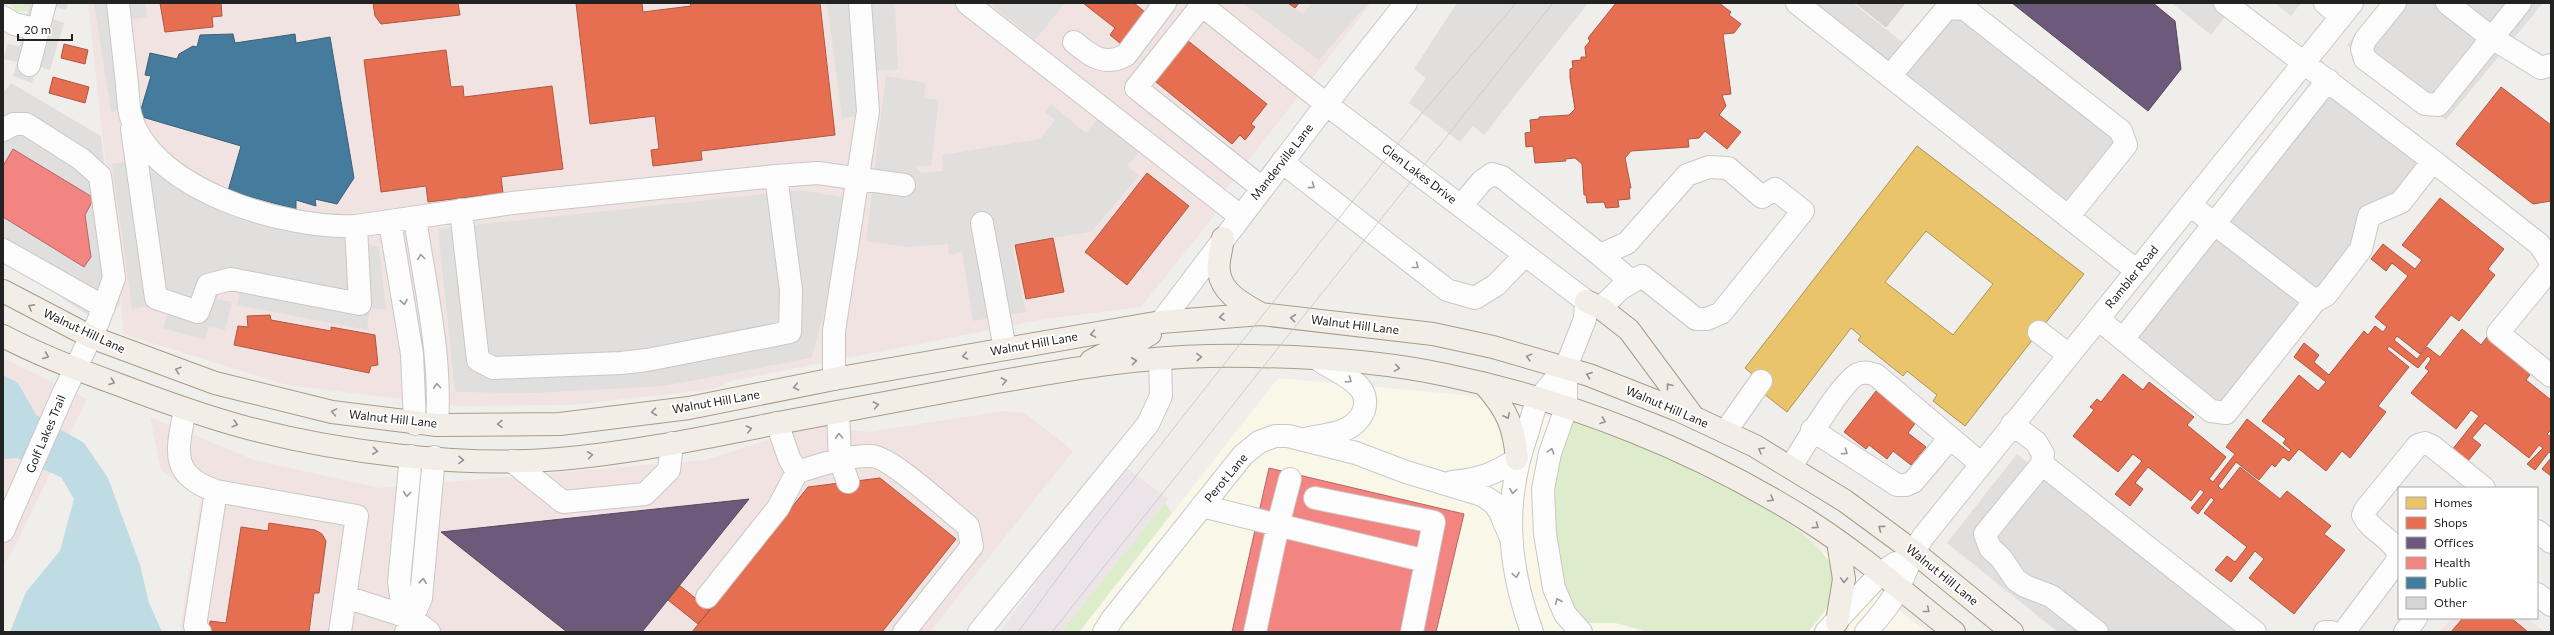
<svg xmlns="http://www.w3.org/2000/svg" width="2554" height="635" viewBox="0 0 2554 635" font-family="Commissioner,sans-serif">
	<rect width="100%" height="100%" fill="#f0eeeb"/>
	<path fill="#f1e3e1" d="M88,3H963L1222,206L1141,307L1039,320L731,381L713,389L571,405L458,406L287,385L124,334Z
		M970,3H1371L1220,197Z
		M3,358L87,399L12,552L3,565Z
		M1004,411L1025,413L1073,451L930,632H183L180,628L201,499L161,470L150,417L254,460L380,488L705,460L817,425L867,432Z
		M2451,618H2527L2545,632H2440Z"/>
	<path fill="#ede4e9" d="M1127,468L1168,499L1061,632H1000L1073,532Z"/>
	<path fill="#f8f7e8" d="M1278,378L1465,395L1586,426L1815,545L1927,632H1079Z"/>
	<path fill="#ddeccb" d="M8,3L29,6L28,11H17Z
		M1570,418C1623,440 1818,516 1833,571C1840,596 1823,614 1808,632H1648L1615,623H1589L1579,618L1566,594L1554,532V500L1558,455Z
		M1165,503L1172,513L1079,632H1061Z"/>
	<path fill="#e0dfde" d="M17,3H68L66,10L53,6L50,18L64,23L50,70L37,66L32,83L13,76L17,62L4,59L7,44L20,46L29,6Z
		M94,3H145L147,17L130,20L140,106L111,112Z
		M827,3H895L898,70L866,71L868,115L842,118Z
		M995,3H1065L1035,40L993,6Z
		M1243,3H1288L1303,14L1312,3H1368L1319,60Z
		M1457,3H1588L1484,135L1473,126L1460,142L1409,103L1426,78L1414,69Z
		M1789,3H1853L1911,49L1948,3L2133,139L2064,224Z
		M2172,3H2236L2211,35Z
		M2275,3H2301L2291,16Z
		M2381,3H2543L2446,120L2347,45Z
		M886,76L926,83L924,98L939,100L931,166H915L922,173L943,171L942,155L1040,139L1055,120L1045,112L1051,104L1086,133L1099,117L1140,150L1127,166L1139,176L1091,232L1012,244L1026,312L973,321L962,252L949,255L948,244L909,247L866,241Z
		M2317,80L2421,162L2226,409L2122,327Z
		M11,83L101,136L120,304L104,326L3,258V217L84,267L91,256L85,215L94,198L14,149L3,166V93Z
		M143,159L196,199L234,213L319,236L338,234L379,247L386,310L370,308L367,330L237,305L240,291L226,289L218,296V299L232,302L225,330L209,326L205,340L163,328L168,313L148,306L132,309L112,164Z
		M801,190L846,198L835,276L811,358L664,386L535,393L455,392L438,229Z
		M2017,454L2240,632H2058L1947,543Z"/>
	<path fill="#bfdbe3" d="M3,375L18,383L36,415L84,443L108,478L140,565L149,603L162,632H10L26,592L60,551L74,499L61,477L17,458L3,459Z"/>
	<path fill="#e9c46a" stroke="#ad9354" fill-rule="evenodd" d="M1917,146L2084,274L1965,426L1933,401L1937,395L1907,371L1903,376L1858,340L1861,336L1851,328L1787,412L1759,390L1764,384L1745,368ZM1926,231L1993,284L1953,335L1885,282Z"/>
	<path fill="#e76f51" stroke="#ac5843" d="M160,3H221L222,16L212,17L213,27L165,32Z
		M373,3H458L460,15L381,24L375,16Z
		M576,3H642L643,12L691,6L690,3H820L835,135L701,151L702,160L653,166L651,150L659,149L655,116L590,124Z
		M1083,3H1134L1151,17L1126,48L1110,35L1115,28Z
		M1288,3H1299L1295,8Z
		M1616,3H1719L1731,12L1729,15L1741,24L1734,33L1723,34L1731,94L1722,95L1726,106L1719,115L1741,132L1727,149L1705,131L1699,138L1688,139L1689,147L1631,151L1625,158L1631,188H1629L1630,199L1618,200L1619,207L1606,208L1604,202L1587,203L1586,195H1584L1582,164L1575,158L1565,159L1566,161L1535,163L1533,146L1526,147L1525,133L1531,132L1530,120L1539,119V117L1569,115L1575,109L1570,78V69L1573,68L1572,61L1581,60V57H1586L1585,47L1590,41L1588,38Z
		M1187,40L1267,104L1251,124L1255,127L1245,140L1240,135L1232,144L1156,82Z
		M64,44L88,50L85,64L61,58Z
		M446,50L451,87L463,86L464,97L552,86L563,169L501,177L503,193L428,202L426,186L381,192L364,60Z
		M53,77L89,87L85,103L49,93Z
		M2501,87L2551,125V201L2533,204L2456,144Z
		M1147,173L1189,206L1127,285L1085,252Z
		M2440,198L2504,249L2488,269L2495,275L2459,321L2451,315L2420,354L2397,336L2394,340L2417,359L2427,347L2440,357L2462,329L2481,345L2487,337L2532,372L2526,380L2551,400V430L2547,434L2551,437V454L2549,452L2535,470L2527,464L2543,448L2539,445L2529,458L2485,423L2472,438L2481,445L2467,462L2452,450L2479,416L2471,410L2456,429L2411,393L2429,371L2425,368L2431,359L2428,356L2418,368L2389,346L2387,349L2409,367L2378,406L2386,412L2350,458L2342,451L2326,471L2299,449L2289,461L2283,457L2275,467L2272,464L2259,480L2236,462L2218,486L2222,490L2240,467L2280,499L2287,491L2331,526L2324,534L2345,550L2294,614L2249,578L2264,559L2255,551L2231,582L2215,570L2227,556L2235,562L2247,547L2204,513L2214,500L2211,497L2198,514L2191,508L2204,492L2200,489L2191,501L2148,467L2135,483L2143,489L2130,506L2115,494L2142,461L2133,454L2118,472L2073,436L2094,410L2090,407L2097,399L2101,402L2123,374L2143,390L2149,382L2194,417L2187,425L2226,457L2209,479L2213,482L2235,454L2226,447L2247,419L2289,452L2291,450L2283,443L2286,439L2262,421L2299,375L2318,391L2326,382L2294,357L2304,343L2319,355L2314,362L2329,375L2364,331L2368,335L2375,326L2383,332L2387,327L2375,317L2408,276L2392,263L2386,271L2371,259L2383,244L2415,269L2422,260L2402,245Z
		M1053,238L1064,292L1026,299L1015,245Z
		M270,315L271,320L331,331V327L375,335L378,365L371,366L369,373L234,345L238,326L248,327L247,316Z
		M1876,391L1916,422L1908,433L1926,447L1911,465L1893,451L1887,459L1869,445L1866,449L1844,432Z
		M2551,458V476L2542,469Z
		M880,478L956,539L882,632H692L808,487Z
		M269,523L315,530L322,534L326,541L319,593H314L309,632H209L210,621L226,623L241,527L268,531Z
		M679,585L710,610L698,624L668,600Z
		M2463,618H2511L2528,632H2451Z"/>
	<path fill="#6d597a" stroke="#564860" d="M2012,3H2153L2175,21L2181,69L2148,111Z
		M749,499L642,632H567L441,532Z"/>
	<path fill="#f28482" stroke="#b46765" d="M13,149L94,198L85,215L91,257L84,267L3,217V166Z
		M1269,468L1464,514L1436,632H1232Z"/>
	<path fill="#457b9d" stroke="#3a6078" d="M233,34L235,43L295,34L296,43L330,37L354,178L337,204L315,199L316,206L296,200V209L228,191L241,146L139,116L151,76L145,75L150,53L177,59L179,54L193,46L197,47L200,35Z"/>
	<path fill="#d7d4d2" stroke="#d3d0cc" d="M1856,3H1905L1886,27Z"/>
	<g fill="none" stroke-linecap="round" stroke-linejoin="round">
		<defs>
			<path id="minor" d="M118,3C121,30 124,57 127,84C128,95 128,108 131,117C154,192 287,229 356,226L512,203L776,176L818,173L904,185
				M967,3L1240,216
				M1199,3L1326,104L1586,301L1585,319L1566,367V408L1550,453L1543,489L1545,534L1554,588L1565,614L1581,632
				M1797,3L2137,271
				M2225,3L2433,161L2401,202L2369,216L2361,249L2326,295L2315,301
				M2325,3L2341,17
				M2395,3L2365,40L2362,49L2365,59L2425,104L2438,105L2492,38L2541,68L2551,65
				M2447,3L2492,38L2520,3
				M1202,5L1136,88L1262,188
				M3,17L14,24L39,30
				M1074,42C1091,56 1104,67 1126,55L1165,3
				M29,65L45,3
				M1890,76L1947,8L1965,9L2121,131L2126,145L2068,217
				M132,129L156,298L198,312L208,285L231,279L360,304L356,226
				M3,130L14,124H26L81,159L100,176L114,278L98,322L64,392L3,531
				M2433,161L2539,244L2551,262
				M1282,162L1447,290L1475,298L1496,285L1525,255
				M1461,206L1482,181L1492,174L1502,177L1600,255L1627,243L1687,175L1709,167L1728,168L1762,197L1775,189L1803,211L1721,313L1707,319H1696L1642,276L1620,289L1601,308
				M461,210L478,360L493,368L621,363L647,360L790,332L791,290L776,176
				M415,218C425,286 442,356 437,425
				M390,222L412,354L415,424
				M982,223L1005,349
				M3,250L104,307
				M1600,255L1631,281
				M2551,268L2498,333L2551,376
				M2098,319L2211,411L2226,413L2315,301L2190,205
				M1161,322L1341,85L1406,3
				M2039,332L2069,355
				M2123,339L2328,80
				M834,379V331L868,111L860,3
				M185,410C177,451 169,475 216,491L357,516L340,632
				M838,412L840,460L848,482
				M777,423L789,458L797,472C821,465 847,455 872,456C891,457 950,512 968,526L972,546L904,632
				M2012,424L2036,442L2043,454L2042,464L2255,632
				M1812,430L1897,485H1906L1913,482L1950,438
				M1725,432L1761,381
				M1309,438C1331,434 1355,433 1364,410C1366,403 1365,395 1361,389C1351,376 1330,368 1317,359
				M411,456L399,582L401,596L411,618
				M512,461L563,502L645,494L669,470L672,443
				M2042,464L1985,534L1990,548L2001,558L2016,580L2025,586L2051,596L2097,632
				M1791,467C1802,449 1842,381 1858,374C1865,371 1870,373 1876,375L1980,463
				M1452,482C1481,479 1492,475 1517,459
				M1315,498L1434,522L1412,632
				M1202,506L1278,525L1290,479
				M2537,531L2551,542
				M2537,594L2551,605
				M346,597L411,618L429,632
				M707,597L778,508L797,472
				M200,632L195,626L216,491
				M406,632L421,598L434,457
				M979,632L1148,424L1161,396L1160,359
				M1104,632L1113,618L1243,455L1259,442L1275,436H1288L1356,453L1406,472L1482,495L1494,503L1500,512L1510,536
				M1255,632L1278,525L1426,561
				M1532,632C1507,564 1503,499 1528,431C1531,421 1533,408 1539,400C1546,388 1558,378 1566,367
				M1826,632L1881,573L1896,563
				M1866,632C1878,618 1891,604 1899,587C1907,569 1912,553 1923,537L2352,3
				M2325,632H2331
				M2344,632L2395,564L2399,555C2392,537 2371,532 2363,515L2365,510L2418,445L2425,443L2432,446L2484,488
				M2405,632L2416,618"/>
			<path id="major" d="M1223,238C1222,248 1217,262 1219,272C1222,294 1244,304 1261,314
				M3,291L91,337L215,383L332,412L437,425L560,424L689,408L834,379L1161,322L1261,314L1433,334L1493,347L1589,375L1678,410L1755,446L1845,501L1913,551L2012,632
				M1586,301L1601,308L1629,330L1692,415
				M3,336C39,355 78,370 117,384C159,400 200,415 244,427C337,452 463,468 560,459C631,453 703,438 773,424C844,410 915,398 986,384C1060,371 1134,357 1210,356C1288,355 1369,359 1446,375C1572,401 1698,451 1807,520C1859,553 1906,594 1954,632
				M1091,361L1128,342L1140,340L1150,334
				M1485,385C1507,410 1514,426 1517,459
				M1837,622L1844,579L1838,542"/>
		</defs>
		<use href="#minor" stroke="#c9c8c7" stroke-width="24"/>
		<use href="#major" stroke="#a79c86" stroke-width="24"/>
		<use href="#minor" stroke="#fdfcfc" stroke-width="22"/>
		<use href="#major" stroke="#f3ede7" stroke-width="22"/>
		<path stroke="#ccc" stroke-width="1" d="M1018,632L1088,537L1418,118L1516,3
			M1052,632L1553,3"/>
	</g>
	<defs><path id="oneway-chevron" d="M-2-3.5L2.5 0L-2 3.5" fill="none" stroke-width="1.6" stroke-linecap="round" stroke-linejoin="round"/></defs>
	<g stroke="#9a9a9a">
		<use href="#oneway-chevron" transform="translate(1312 186) rotate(37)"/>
		<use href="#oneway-chevron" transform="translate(421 257) rotate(-98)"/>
		<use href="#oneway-chevron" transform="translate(1416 266) rotate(38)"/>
		<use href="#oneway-chevron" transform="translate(404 302) rotate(81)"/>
		<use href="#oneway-chevron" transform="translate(1349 380) rotate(35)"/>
		<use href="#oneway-chevron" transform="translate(437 386) rotate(-94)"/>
		<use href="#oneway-chevron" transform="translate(839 436) rotate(-93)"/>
		<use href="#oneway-chevron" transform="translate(1551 451) rotate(-72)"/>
		<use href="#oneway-chevron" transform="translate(1845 452) rotate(34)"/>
		<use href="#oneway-chevron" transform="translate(1513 491) rotate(97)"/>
		<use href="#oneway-chevron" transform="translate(407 494) rotate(95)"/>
		<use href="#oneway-chevron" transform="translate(1516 575) rotate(81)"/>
		<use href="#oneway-chevron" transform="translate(423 581) rotate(-84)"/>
		<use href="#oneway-chevron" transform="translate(1558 601) rotate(-113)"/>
	</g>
	<g stroke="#95928e">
		<use href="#oneway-chevron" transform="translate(31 307) rotate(-153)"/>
		<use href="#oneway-chevron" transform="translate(1222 317) rotate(175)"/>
		<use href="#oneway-chevron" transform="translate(1293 318) rotate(-174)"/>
		<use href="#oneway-chevron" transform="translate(1093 334) rotate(170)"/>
		<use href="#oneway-chevron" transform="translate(46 356) rotate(23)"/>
		<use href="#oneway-chevron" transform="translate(965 356) rotate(170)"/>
		<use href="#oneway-chevron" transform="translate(1199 357) rotate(-3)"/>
		<use href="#oneway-chevron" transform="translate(1529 357) rotate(-165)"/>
		<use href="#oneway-chevron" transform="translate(1134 361) rotate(-6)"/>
		<use href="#oneway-chevron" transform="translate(1397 368) rotate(9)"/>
		<use href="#oneway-chevron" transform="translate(178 370) rotate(-161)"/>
		<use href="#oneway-chevron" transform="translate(1589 375) rotate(-160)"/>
		<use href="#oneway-chevron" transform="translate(1004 381) rotate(-11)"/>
		<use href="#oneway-chevron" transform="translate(112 382) rotate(20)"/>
		<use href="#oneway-chevron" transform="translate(1669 386) rotate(-128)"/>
		<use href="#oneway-chevron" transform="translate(796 387) rotate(168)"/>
		<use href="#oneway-chevron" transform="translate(876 405) rotate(-11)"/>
		<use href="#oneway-chevron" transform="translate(334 412) rotate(-170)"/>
		<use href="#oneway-chevron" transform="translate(654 412) rotate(173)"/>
		<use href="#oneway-chevron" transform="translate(1507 416) rotate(64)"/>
		<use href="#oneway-chevron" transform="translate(1603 421) rotate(20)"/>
		<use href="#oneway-chevron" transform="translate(235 424) rotate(16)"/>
		<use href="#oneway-chevron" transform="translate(500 424) rotate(179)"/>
		<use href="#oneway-chevron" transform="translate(749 429) rotate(-12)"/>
		<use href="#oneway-chevron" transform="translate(1761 450) rotate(-150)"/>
		<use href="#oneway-chevron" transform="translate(375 451) rotate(8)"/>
		<use href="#oneway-chevron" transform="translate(590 455) rotate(-8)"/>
		<use href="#oneway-chevron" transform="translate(461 460) rotate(1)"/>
		<use href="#oneway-chevron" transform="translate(1771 499) rotate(30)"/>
		<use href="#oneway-chevron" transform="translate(1816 526) rotate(36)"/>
		<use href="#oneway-chevron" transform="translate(1881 528) rotate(-144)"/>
		<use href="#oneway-chevron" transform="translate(1844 580) rotate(92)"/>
		<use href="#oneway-chevron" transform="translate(1927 610) rotate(39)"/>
	</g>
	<g text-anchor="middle" stroke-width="4" stroke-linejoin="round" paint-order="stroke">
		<g font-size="12" fill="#222" stroke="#fff">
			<text transform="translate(1282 162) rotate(-52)" y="4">Manderville Lane</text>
			<text transform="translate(1419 174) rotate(37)" y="4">Glen Lakes Drive</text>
			<text transform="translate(2132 277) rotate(-51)" y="4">Rambler Road</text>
			<text transform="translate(1355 325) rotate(7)" y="4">Walnut Hill Lane</text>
			<text transform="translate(84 331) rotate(25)" y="4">Walnut Hill Lane</text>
			<text transform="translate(1034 344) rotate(-10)" y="4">Walnut Hill Lane</text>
			<text transform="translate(716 402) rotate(-10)" y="4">Walnut Hill Lane</text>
			<text transform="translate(1667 407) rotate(23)" y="4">Walnut Hill Lane</text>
			<text transform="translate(393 419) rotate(6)" y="4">Walnut Hill Lane</text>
			<text transform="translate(46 434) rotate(-67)" y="4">Golf Lakes Trail</text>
			<text transform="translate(1226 478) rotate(-50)" y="4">Perot Lane</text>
			<text transform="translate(1942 575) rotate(39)" y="4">Walnut Hill Lane</text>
		</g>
	</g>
	<rect width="2554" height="635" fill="none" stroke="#222222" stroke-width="8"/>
	<rect x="2398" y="487" width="140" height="132" fill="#ffffff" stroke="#a7a7a7"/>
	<rect x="2406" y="497" width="20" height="12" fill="#e9c46a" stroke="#a7a7a7"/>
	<text x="2434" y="507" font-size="12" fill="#222222">Homes</text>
	<rect x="2406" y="517" width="20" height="12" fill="#e76f51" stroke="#a7a7a7"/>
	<text x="2434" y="527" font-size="12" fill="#222222">Shops</text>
	<rect x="2406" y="537" width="20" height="12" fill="#6d597a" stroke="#a7a7a7"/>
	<text x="2434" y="547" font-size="12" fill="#222222">Offices</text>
	<rect x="2406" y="557" width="20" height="12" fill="#f28482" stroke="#a7a7a7"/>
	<text x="2434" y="567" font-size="12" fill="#222222">Health</text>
	<rect x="2406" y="577" width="20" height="12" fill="#457b9d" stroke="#a7a7a7"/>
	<text x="2434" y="587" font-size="12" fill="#222222">Public</text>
	<rect x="2406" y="597" width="20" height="12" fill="#d7d4d2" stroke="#a7a7a7"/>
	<text x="2434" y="607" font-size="12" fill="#222222">Other</text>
	<path d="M18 34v6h54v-6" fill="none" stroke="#222222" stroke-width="2"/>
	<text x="24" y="34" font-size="12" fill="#222222" stroke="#ffffff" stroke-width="3" paint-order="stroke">20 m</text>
</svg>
